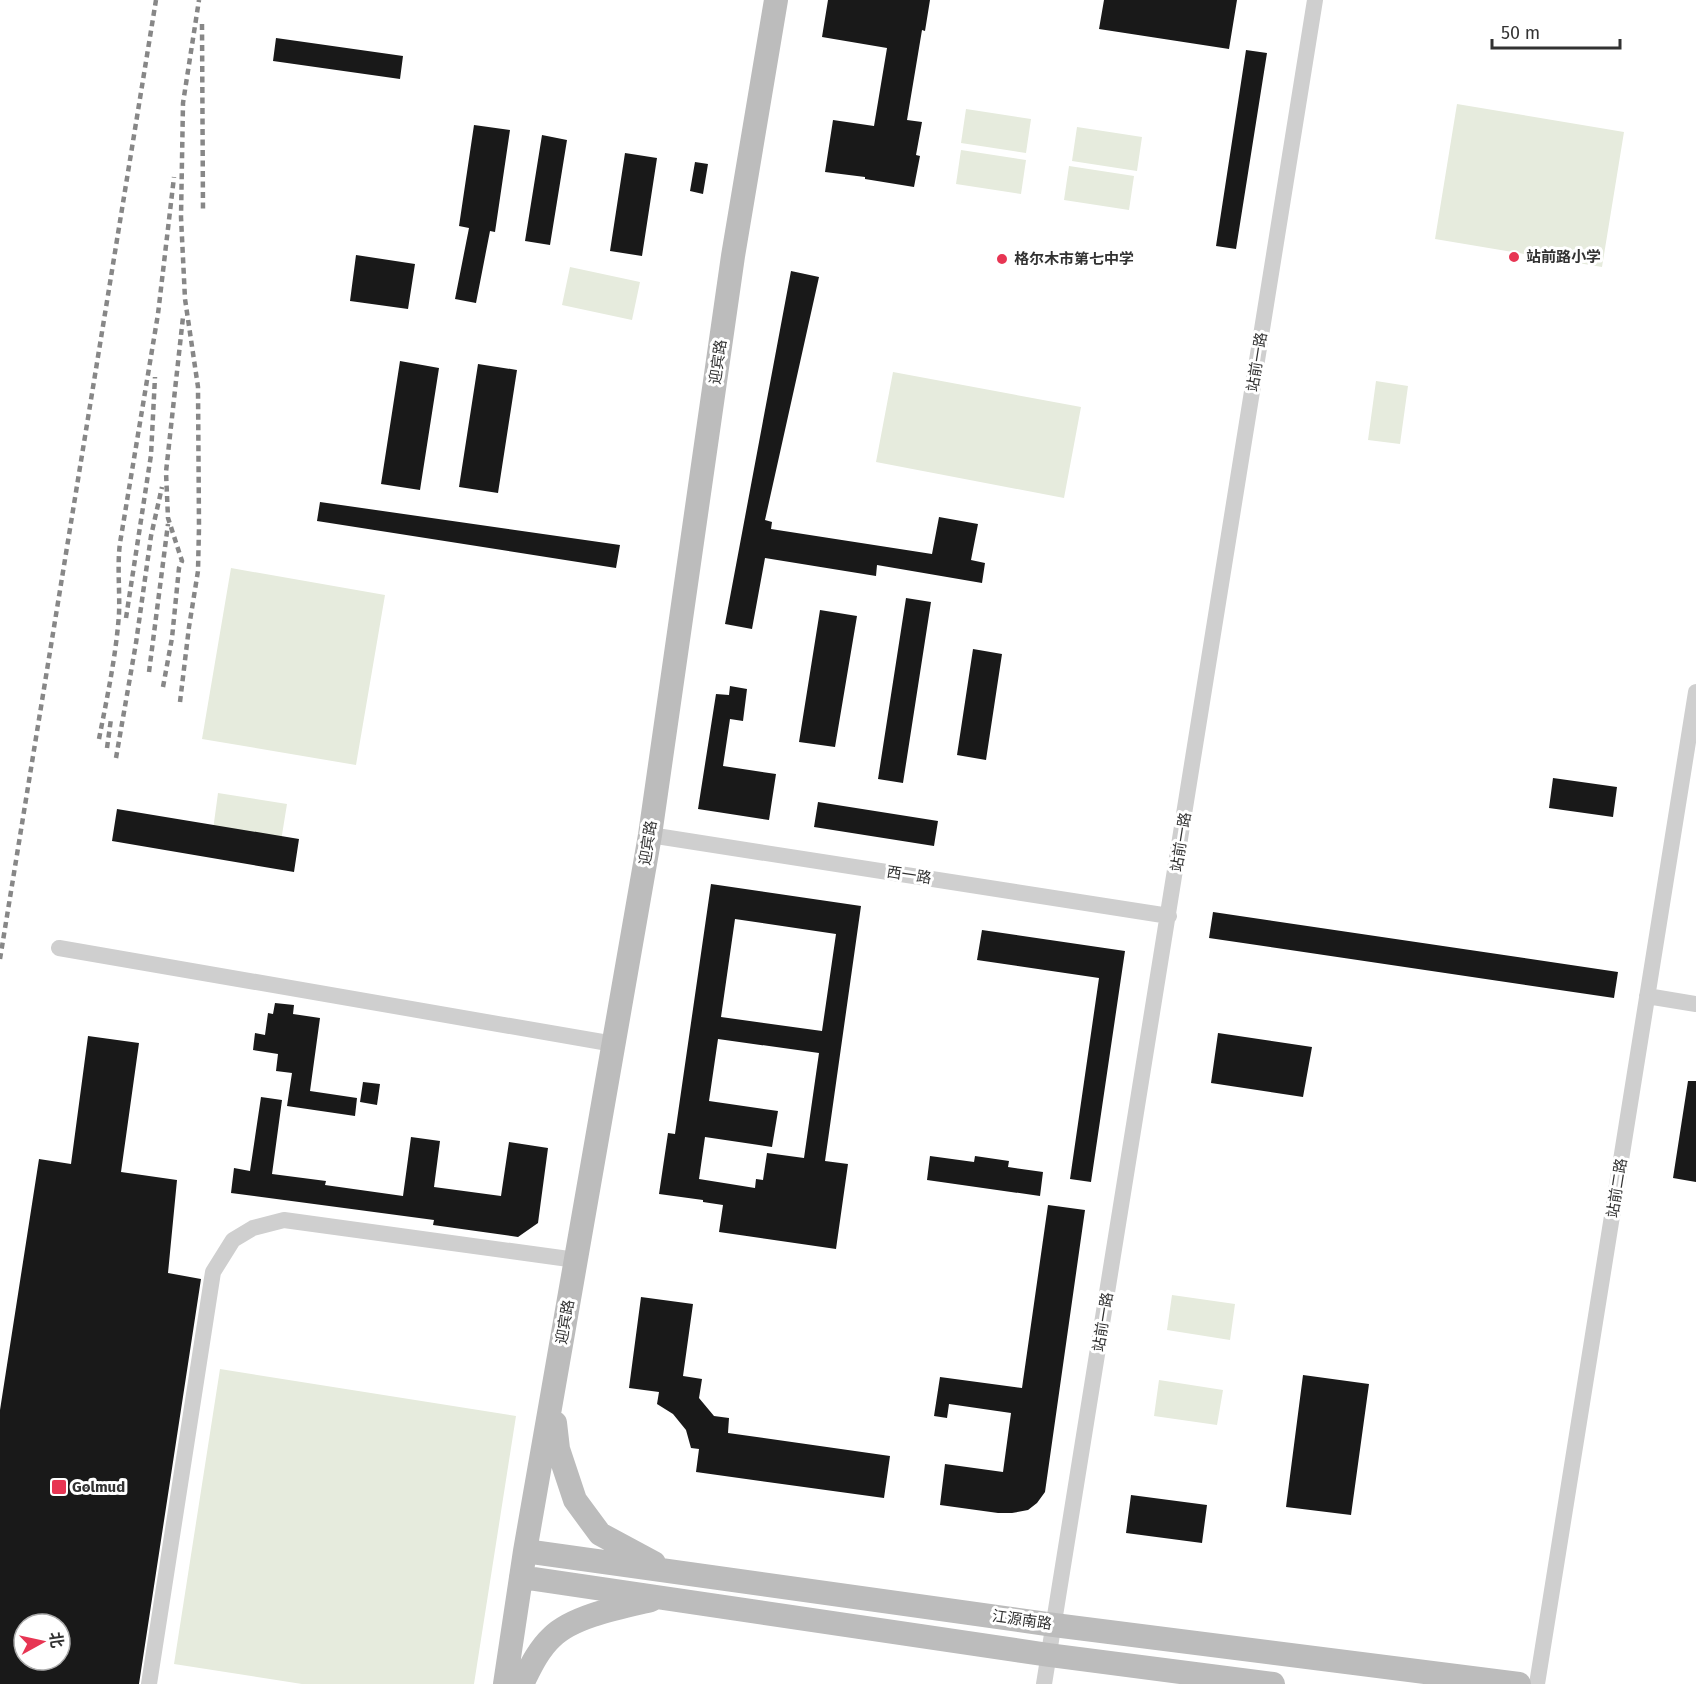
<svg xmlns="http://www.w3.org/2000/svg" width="1696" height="1684" viewBox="0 0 1696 1684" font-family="'Fira Sans','Noto Sans SC',sans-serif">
	<rect width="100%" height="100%" fill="#fff"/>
	<path fill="#e6ebdd" d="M1457,104L1624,132L1602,267L1435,239Z
		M966,109L1031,119L1026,153L961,143Z
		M1077,127L1142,137L1137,171L1072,161Z
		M961,150L1026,160L1021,194L956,184Z
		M1069,166L1134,176L1129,210L1064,200Z
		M570,267L640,282L632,320L562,305Z
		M893,372L1081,407L1064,498L876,462Z
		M1376,381L1408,386L1400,444L1368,440Z
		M231,568L385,595L356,765L202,739Z
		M218,793L287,804L281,841L213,830Z
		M1172,1295L1235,1304L1230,1340L1167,1330Z
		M220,1369L516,1416L474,1684H302L174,1664Z
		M1159,1380L1223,1390L1217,1425L1154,1416Z"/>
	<path fill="#191919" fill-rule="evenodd" d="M828,0H930L925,31L922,30L907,120L922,122L916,155L920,156L914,187L865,179V177L825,172L833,120L874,126L887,48L822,37Z
		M1104,0H1237L1229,49L1099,29Z
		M276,38L403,56L400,79L273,61Z
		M1246,50L1267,53L1236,249L1216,246Z
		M474,125L510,130L495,232L490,231L476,303L455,299L469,228L459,226Z
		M542,135L567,140L550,245L525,241Z
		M625,153L657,158L642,256L610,251Z
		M695,162L708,164L703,194L690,191Z
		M356,255L415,264L408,309L350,301Z
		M791,271L819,277L765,520L772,522L771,529L932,554L939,517L978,524L971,560L985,563L982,583L877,565L876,576L765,558L752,629L725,624Z
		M400,361L439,368L420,490L381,484Z
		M478,364L517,370L498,493L459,487Z
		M320,502L620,545L616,568L317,521Z
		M906,598L931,602L903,783L878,779Z
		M820,610L857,616L835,747L799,742Z
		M973,649L1002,654L986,760L957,755Z
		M730,686L747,689L743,721L730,719L723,766L776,774L769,820L698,809L716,694L729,695Z
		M1553,778L1617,787L1613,817L1549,808Z
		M818,802L938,821L934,846L814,827Z
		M117,809L299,839L294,872L112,841Z
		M711,884L861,906L825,1161L848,1164L836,1249L719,1232L723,1205L703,1202V1200L659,1194L668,1133L675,1134ZM735,919L836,934L822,1031L721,1017ZM718,1039L819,1053L804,1158L767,1153L763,1180L756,1179L755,1188L699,1179L705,1137L772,1147L778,1111L709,1101Z
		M1213,912L1618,972L1614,998L1209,938Z
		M982,930L1125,951L1091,1182L1070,1179L1099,978L977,960Z
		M275,1003L294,1005L293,1014L320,1018L310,1091L357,1098L355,1116L287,1106L292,1073L276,1071L278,1054L253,1050L255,1033L265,1035L268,1013L273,1014Z
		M1218,1033L1312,1047L1303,1097L1211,1083Z
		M88,1036L139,1043L121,1172L177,1180L168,1273L201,1279L139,1684H0V1410L39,1159L71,1164ZM24,1624H60V1660H24Z
		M1688,1081H1696V1182L1673,1178Z
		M363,1082L380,1084L377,1105L360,1102Z
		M261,1097L282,1100L272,1174L326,1181L325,1185L403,1196L411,1137L440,1141L434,1187L501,1196L509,1142L548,1148L538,1223L518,1237L433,1225L434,1220L231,1193L234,1168L250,1171Z
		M930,1156L974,1162L975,1156L1009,1161L1008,1167L1043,1172L1040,1196L927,1180Z
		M1048,1205L1085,1210L1045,1492L1037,1503L1028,1510L1012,1513H998L940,1505L945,1464L1003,1472L1011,1413L949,1404L947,1418L934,1416L940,1377L1022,1388Z
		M641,1297L693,1304L683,1376L702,1379L699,1398L714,1416L729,1418L728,1433L890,1456L884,1498L696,1472L699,1449L691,1448L686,1430L673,1414L657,1404L659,1392L629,1388Z
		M1303,1375L1369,1384L1351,1515L1286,1507Z
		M1131,1495L1207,1505L1202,1543L1126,1533Z"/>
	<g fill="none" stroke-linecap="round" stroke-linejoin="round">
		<path stroke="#cfcfcf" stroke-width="16" d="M650,835L1169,916
			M59,948L614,1044
			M1647,996L1696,1004
			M149,1684L213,1272L233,1240L253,1228L284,1220L576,1260
			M1044,1684L1315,0
			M1537,1684L1696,692"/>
		<path stroke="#bcbcbc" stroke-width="24" d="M555,1423L558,1449L575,1500L600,1534L654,1563
			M525,1551L1054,1625L1519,1684
			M521,1577L1049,1655L1273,1684
			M505,1684L525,1551L650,835L733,256L776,0
			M522,1684C530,1668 538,1650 552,1637C573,1616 621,1607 651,1600"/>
		<path stroke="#878787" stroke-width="4.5" stroke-dasharray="6 4.5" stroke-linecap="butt" d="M202,24L203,212
			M126,618L151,455L155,377
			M149,672L168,524
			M163,687L172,638L179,568L182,561L168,518L166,472L183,317
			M180,702L189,627L198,571L199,527L198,387L185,299L181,217L183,103L199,0
			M99,739C107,698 116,656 119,614C120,590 117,567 120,543L158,314L174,177
			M107,748L111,719
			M116,758L136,643L151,536L162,487
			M0,959L156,0"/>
	</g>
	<g fill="#e73553" stroke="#fff" stroke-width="2">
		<circle cx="1514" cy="257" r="6"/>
		<circle cx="1002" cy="259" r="6"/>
		<rect x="51" y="1479" width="16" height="16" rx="3"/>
	</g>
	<g text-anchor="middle" stroke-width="6" stroke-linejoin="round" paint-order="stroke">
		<g font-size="15" font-weight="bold" fill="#323232" stroke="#fff" text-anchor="start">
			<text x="1526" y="262">站前路小学</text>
			<text x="1014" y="264">格尔木市第七中学</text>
			<text x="72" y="1492">Golmud</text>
		</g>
		<g font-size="15" fill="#323232" stroke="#fff">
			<text transform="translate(718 362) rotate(-82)" y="5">迎宾路</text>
			<text transform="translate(1257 362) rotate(-81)" y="5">站前一路</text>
			<text transform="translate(1181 842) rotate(-81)" y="5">站前一路</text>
			<text transform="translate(648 843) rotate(-81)" y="5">迎宾路</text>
			<text transform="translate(909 875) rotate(9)" y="5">西一路</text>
			<text transform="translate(1617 1188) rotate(-81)" y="5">站前二路</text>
			<text transform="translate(565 1322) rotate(-80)" y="5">迎宾路</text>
			<text transform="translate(1103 1322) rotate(-81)" y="5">站前一路</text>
			<text transform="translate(1022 1620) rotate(8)" y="5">江源南路</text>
		</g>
	</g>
	<g transform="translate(42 1642) rotate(82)"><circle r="28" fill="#ffffff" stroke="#adadad" stroke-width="1.5"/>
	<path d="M0-4.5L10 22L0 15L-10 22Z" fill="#e73553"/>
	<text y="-9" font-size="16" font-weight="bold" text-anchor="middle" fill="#323232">北</text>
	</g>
	<path d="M1492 39v9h128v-9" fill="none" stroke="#323232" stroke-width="3"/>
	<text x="1501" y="39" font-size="18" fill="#323232" stroke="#ffffff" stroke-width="4.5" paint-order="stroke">50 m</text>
</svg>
